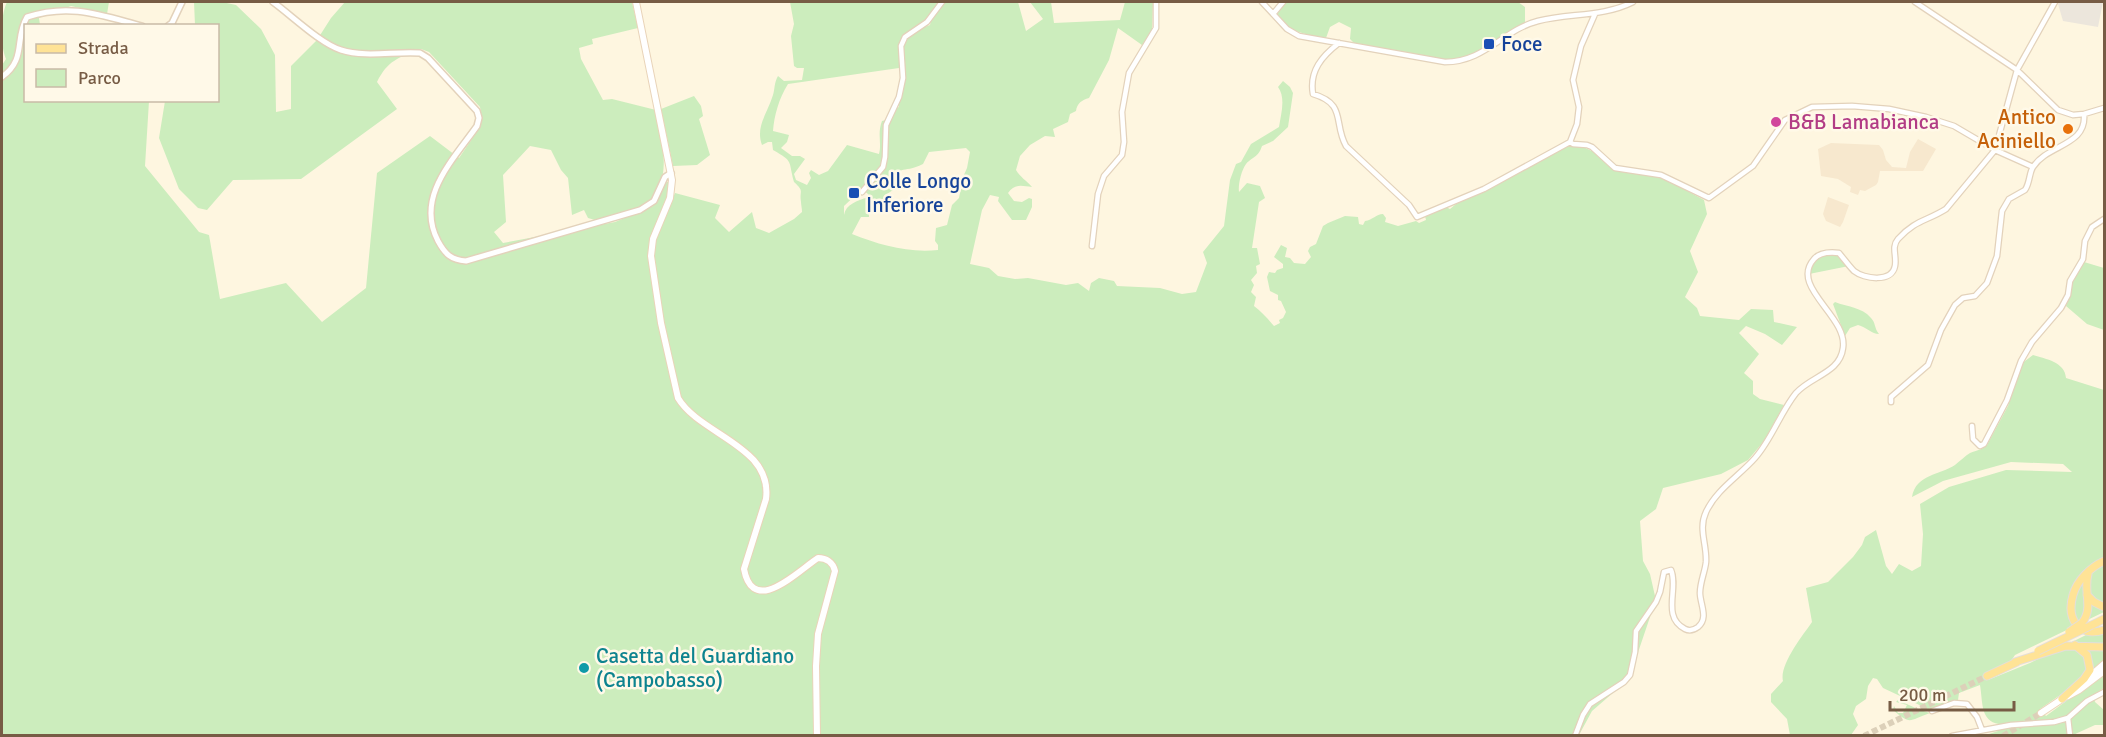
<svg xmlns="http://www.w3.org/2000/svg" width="2106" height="737" viewBox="0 0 2106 737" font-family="Signika,sans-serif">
	<rect width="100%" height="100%" fill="#fef6e0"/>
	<path fill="#f7e8ce" d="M1918,139L1936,149L1923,171H1880L1878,182L1876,185L1865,191L1860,190L1858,195L1850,192L1851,187L1838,179L1821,176L1818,149L1831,143L1879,145L1883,150L1886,160L1892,167L1906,168L1910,152Z
		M1828,197L1849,205L1843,222L1840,227L1826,221L1823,214Z"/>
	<path fill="#ece6dc" d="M2059,2H2103L2098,27L2063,21L2058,4Z"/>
	<path fill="#ccedbd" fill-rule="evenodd" d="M7,2H109L107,14L71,6L39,18L40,25L26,26V100L149,101L145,166L199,232L209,235L220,299L286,283L322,322L366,288L377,173L430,136L459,158L480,127L482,119L480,107L429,52L421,49C398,58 388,60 377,82L397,109L301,179L233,180L207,210L198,208L179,189L159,138L165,101L218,100V26L195,25L194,2H222L236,5L261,29L275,55L276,112L291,109V66L317,40L331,18L345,2H632L638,28L592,39L593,44L579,48L581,59L603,100L612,99L656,110C662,140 676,189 640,208C627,215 609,216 595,220L588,218L584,210L572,215L568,178L561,170L551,150L530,146L503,175L506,222L494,232L503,243L615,222L653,206L667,182H669L666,214L675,193L720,205L715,218L729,232L752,212L756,228L769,233L794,219L802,212C802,208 801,205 801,202C799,190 805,192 794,182C788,160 794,162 773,150L772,142H768L762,145C755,127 768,112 773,95C775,88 774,83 778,76L784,81L802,80L804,68H797L794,66L791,36L794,24L790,2H939L926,19L904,37L900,43L899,68L788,84C779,98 774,116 773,131L789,135L787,142L781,148L792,156H800L805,159L794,174L796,180L807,185L811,178L809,173L811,170L819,175L828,171L847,145L879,154C882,143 877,134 882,121L890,119L896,108L899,107L898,103L904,89V45L907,39L917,30L930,25L931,19L943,2H1018L1026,31L1043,19L1030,2H1051L1054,23L1120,20L1125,2H1153L1152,32L1142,45L1118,28L1109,60L1089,98C1082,100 1077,103 1076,111L1070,114L1068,122L1053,129L1055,137L1045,136L1030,145L1020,156L1016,170C1020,177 1027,181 1032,187C1022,186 1015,183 1008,193L1014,201L1022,202L1029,198L1032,199V207L1026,220H1012L998,201L999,197L990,195L982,210L970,264L989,268L998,276L1015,279L1028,278L1066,285L1078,283L1089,291L1091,283L1099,278L1114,281L1117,286L1160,288L1182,294L1196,292L1207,263L1203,252L1224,226L1230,180L1236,164L1241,162L1251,144L1279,127C1281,114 1286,98 1278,87L1283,81L1290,87L1293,93L1288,127L1273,141L1262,146C1258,158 1253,156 1246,164C1241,171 1238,185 1239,192L1247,183L1260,186L1265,198L1259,202L1252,248H1257L1260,264L1256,266L1257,273L1251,280L1254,285L1251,292L1256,297L1254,306C1261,311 1267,318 1274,326L1280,323L1279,320L1283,318L1286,312L1281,301L1278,300V295L1270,291L1267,277L1269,272L1275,273L1277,270L1283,268V264L1274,257L1281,245L1287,248L1285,257L1290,258L1294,263L1305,264L1311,257L1308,251L1310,247L1316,244L1323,226L1328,223L1345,216L1358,217L1359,224L1363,225L1365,221C1373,220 1376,214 1383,214L1386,218L1385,222L1398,226L1416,221L1419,223L1426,220L1425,216L1444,206L1450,209L1456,204L1484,191L1566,146H1581L1594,152L1612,168L1660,176L1704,200L1707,214L1690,251L1698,272L1685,297L1697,308L1700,316L1739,320L1751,309L1773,310L1774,322L1797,327L1782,345L1765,334L1746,326L1739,333L1759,354L1744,373L1753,381V394L1760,399L1784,405L1764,441L1748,460L1721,474L1663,488L1656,509L1640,521L1643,561L1650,574L1655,596L1650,617L1629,679L1592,711L1579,735L2,736V65L6,59C0,44 0,17 7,2ZM966,148L970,152L967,168L959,186L961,188L959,198L952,205L947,225L936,228L935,241L938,245V250C907,253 880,245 852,234L861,217H869V214L866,207L881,205L887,194L893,190C897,161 902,175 923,164L929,152ZM862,189L868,194V197C857,201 846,204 844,215V206Z
		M1285,2H1518L1525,7V23L1469,57L1446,61L1355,44L1350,39L1351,28L1339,22L1330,27L1326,38C1307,35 1287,32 1277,14Z
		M694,96L701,106L703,116L699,119L710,155L697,165L673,166L661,109Z
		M1825,254L1839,255L1849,266L1809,274L1816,259Z
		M2084,262L2104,268V330L2087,324L2066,306L2071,283Z
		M1835,302C1847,307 1862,307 1871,318C1876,323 1874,328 1879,334C1872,334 1866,327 1858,325L1850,328L1845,336L1833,304Z
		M2033,355C2046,359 2065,362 2066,378L2104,390V612L2015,655L2011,661L1985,675L1988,680L2030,663L2104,626V661L2099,668L2040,709L2046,716L2104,673V688L2093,695L2095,702L2104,710V725H2095L2073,735H1986L1998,731L1999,724C1980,721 1983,702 1980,685L1959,693L1958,700L1928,709L1883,688L1877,679L1873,678L1868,686L1866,699L1856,706L1853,714L1858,725L1851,735H1790L1787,719L1771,702V694L1783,681C1779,665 1803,635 1812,622L1806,588L1828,582L1853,557L1862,545L1865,537L1876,530L1886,566L1892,574L1899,564L1912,571L1921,566L1923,534L1920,504L1949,487L2006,470L2072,472L2063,464L2011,462L1943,481L1912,497C1916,474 1940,475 1955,465C1960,461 1965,456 1970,453C1977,450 1982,450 1987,445L2008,406L2021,364Z
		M1898,700L1920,710L1930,713C1908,721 1911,725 1893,710L1894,706L1898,713H1903L1907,705L1896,702Z"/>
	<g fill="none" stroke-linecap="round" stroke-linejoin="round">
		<path stroke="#dcd0b9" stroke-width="6" stroke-dasharray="6 3" stroke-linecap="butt" d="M1864,736L1987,676
			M2003,736L2041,713"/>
		<defs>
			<path id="minor" d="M1262,2L1287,29L1299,36L1445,62C1485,62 1503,30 1538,21C1570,13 1603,17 1633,2
				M1915,2L2017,70L2058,110L2073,115L2084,114L2104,108
				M1273,14L1283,2
				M1339,43C1322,56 1309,71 1313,94C1347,104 1333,123 1346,146L1409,205L1417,217L1484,189L1570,142L1577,124L1579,107L1573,80L1581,46L1595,14
				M1570,142L1573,144L1587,145L1592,147L1615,168L1661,175L1709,198L1753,166L1785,120L1812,107L1852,106L1889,109L1926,117L1954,126L1995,150L2033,167
				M862,192L883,167L885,157L886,125L899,97L903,78L901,46L905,37L927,22L942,2
				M1092,246L1098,194L1104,176L1122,155L1124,142L1122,112L1129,73L1156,28V2
				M1891,402V397L1928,365L1941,330L1955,305L1963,298L1975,296L1987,283L1997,256L2002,211L2009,199L2025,190C2030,183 2029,173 2033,167C2048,144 2087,146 2084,114
				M1972,426L1973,439L1980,446L1984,444L2007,400L2021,361L2032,342L2061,308L2068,295L2070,281L2083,259L2085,241L2092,227L2104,219
				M1932,711L1954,703L1967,704L1977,717L1982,730
				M2068,718L2070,736
				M1575,736L1583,715L1590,704L1624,682L1630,675L1635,652L1636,631L1656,602L1660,592L1664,572L1671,570C1679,588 1661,617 1685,629C1689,631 1694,630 1698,627C1709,618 1700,604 1700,593C1700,582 1705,572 1706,562C1707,544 1698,529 1706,512C1716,490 1739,476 1755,458C1772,439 1780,413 1796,393C1811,376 1840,373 1843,348C1848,316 1789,287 1814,259C1820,252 1830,252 1839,253C1844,259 1849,266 1854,271C1864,279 1892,283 1895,266C1897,256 1891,247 1898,239C1915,220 1927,221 1946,209L1995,150L2017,70L2055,2
				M1952,736L2011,725L2054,722L2068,718L2087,701L2104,692"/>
			<path id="tertiary" d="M273,2C291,15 321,44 341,50C366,58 395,51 420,53L428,58L477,111L479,118L477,126C453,160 415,197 438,241C445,254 451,260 466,261L640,210L654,201L665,177L671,173
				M168,26L172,23L182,2
				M2,77C27,59 14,39 27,17C70,3 100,15 142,26"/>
			<path id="secondary" d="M636,2L672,180L670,198L653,239L651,256L661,323L678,398C700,435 773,446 766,499L744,569C753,618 799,570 818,558C826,558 833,562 835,571L818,634L816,666L817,736
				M2082,683L2104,664
				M2068,696L2079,690L2104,671
				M2041,713L2065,697"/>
			<path id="primary" d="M2104,561C2091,567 2077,580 2073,595C2066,619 2079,638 2104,630
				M2087,595L2094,602L2104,607
				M2082,623C2094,608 2083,592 2088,574
				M2092,625L2104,619
				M2015,662L2066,646L2104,647
				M1987,676L2017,662
				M2062,699L2084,679L2090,670L2087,655L2075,645"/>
		</defs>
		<use href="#minor" stroke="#e3d2bb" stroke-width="7"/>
		<use href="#tertiary" stroke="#e3d2bb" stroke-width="8"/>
		<use href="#secondary" stroke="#e9d4b9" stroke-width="8"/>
		<use href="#primary" stroke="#e4deda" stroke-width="9"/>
		<use href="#minor" stroke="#fff" stroke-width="4.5"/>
		<use href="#tertiary" stroke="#fff" stroke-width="5"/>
		<use href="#secondary" stroke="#fff" stroke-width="6"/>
		<use href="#primary" stroke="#ffe396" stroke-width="7"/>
		<defs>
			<path id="primary-bridge" d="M2069,632L2082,623
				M2038,651L2092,625"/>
		</defs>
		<use href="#primary-bridge" stroke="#e4deda" stroke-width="9" stroke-linecap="butt"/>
		<use href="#primary-bridge" stroke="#ffe396" stroke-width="7"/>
	</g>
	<g fill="#1a4fb4" stroke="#fff9e8" stroke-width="2">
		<rect x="1483" y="38" width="12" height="12" rx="3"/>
		<rect x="848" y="187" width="12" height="12" rx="3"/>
	</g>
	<circle fill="#d1479c" stroke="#fff9e8" stroke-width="2" cx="1776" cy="122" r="6"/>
	<circle fill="#e8710a" stroke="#fff9e8" stroke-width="2" cx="2068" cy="129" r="6"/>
	<circle fill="#0f9aa8" stroke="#fff9e8" stroke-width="2" cx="584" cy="668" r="6"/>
	<g text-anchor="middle" stroke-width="5" stroke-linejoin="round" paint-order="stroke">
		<g font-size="21" fill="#164399" stroke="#fff9e8" text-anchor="start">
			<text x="1501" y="51">Foce</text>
			<text x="866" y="188">Colle Longo<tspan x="866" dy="24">Inferiore</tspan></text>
		</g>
		<g font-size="21" fill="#c56008" stroke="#fff9e8" text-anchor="end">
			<text x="2056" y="124">Antico<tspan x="2056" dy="24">Aciniello</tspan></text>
		</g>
		<g font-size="21" fill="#b23c85" stroke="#fff9e8" text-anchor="start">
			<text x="1788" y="129">B&amp;B Lamabianca</text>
		</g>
		<g font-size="21" fill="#0d838f" stroke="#fff9e8" text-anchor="start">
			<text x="596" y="663">Casetta del Guardiano<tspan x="596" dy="24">(Campobasso)</tspan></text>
		</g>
	</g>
	<rect width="2106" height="737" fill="none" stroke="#775c45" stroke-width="6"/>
	<rect x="24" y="24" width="195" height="78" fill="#fff9e8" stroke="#c9baa7" stroke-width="1.5"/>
	<rect x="36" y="44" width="30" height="9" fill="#ffe396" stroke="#c9baa7" stroke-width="1.5"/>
	<text x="78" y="54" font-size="18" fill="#775c45">Strada</text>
	<rect x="36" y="69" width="30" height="18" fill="#ccedbd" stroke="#c9baa7" stroke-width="1.5"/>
	<text x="78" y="84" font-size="18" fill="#775c45">Parco</text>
	<path d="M1890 701v9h124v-9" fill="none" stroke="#775c45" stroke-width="3"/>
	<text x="1899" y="701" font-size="18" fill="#775c45" stroke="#fff9e8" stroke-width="4.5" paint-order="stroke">200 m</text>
</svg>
